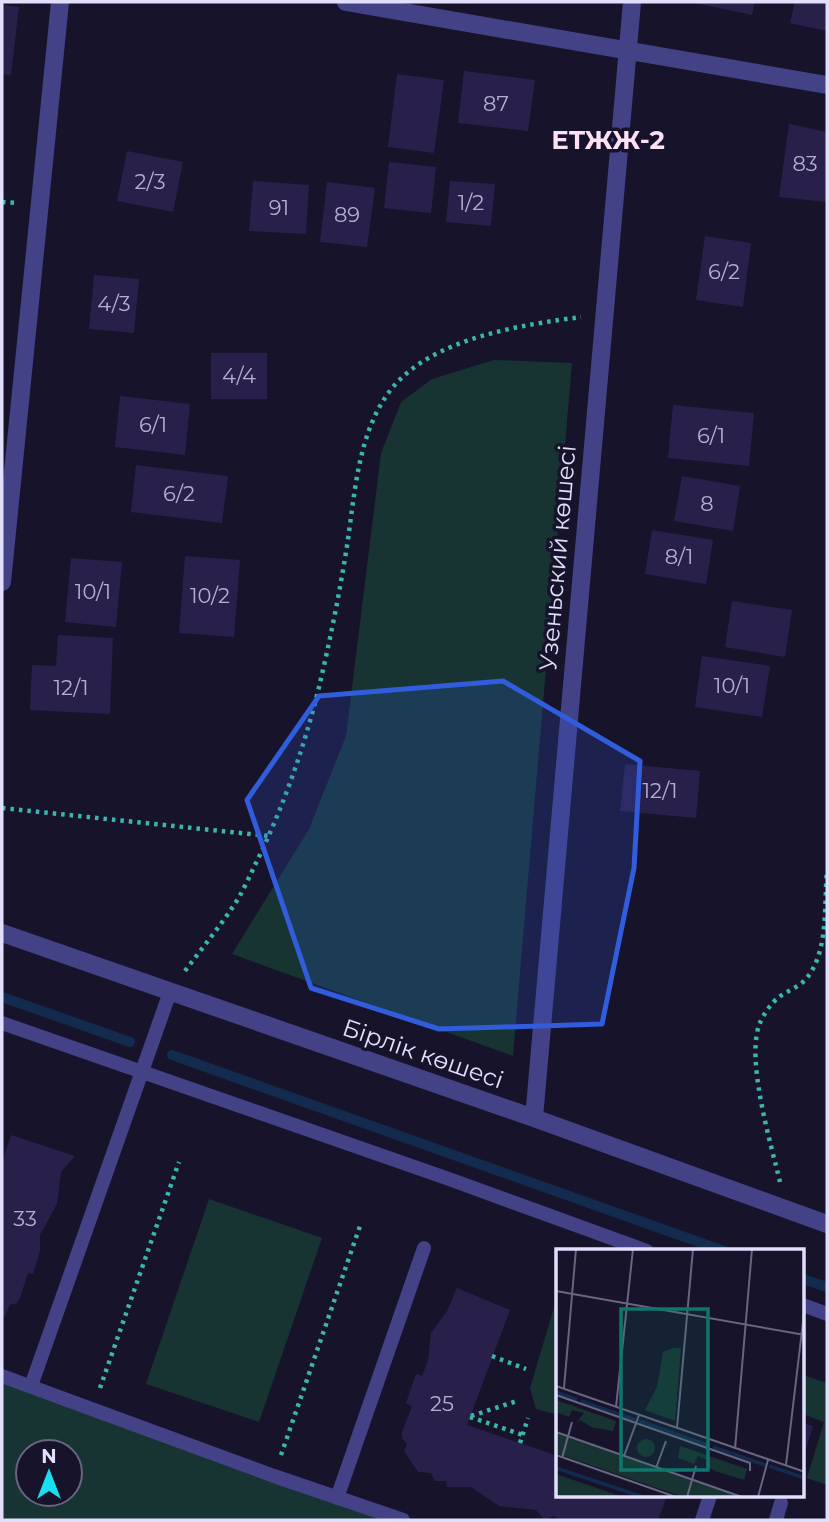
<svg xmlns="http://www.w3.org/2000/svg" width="829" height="1522" viewBox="0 0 829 1522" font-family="Montserrat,sans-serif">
	<rect width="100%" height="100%" fill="#17132b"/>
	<path fill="#173433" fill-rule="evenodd" d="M494,360L572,363L513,1056L232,954L309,829L346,736L381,453L401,402L432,379Z
		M209,1199L322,1238L259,1422L146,1384Z
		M558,1294V1415L536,1409L530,1388Z
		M803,1375L827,1383V1485L807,1478L824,1422L803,1414Z
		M2,1376L403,1520H2ZM28,1452H70V1494H28Z"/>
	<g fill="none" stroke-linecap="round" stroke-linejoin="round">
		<path stroke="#132b4f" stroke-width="10" d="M2,997L130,1042
			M172,1055L724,1251
			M803,1279L827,1287"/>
	</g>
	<path fill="#28204a" d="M690,2H755L752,15Z
		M795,2H827V31L790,23Z
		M2,5L19,7L11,75L2,74Z
		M464,71L535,80L528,131L458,123Z
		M397,74L444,80L434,153L388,147Z
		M789,124L827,132V202L779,197Z
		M127,151L183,162L173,212L117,201Z
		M389,162L436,167L431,213L384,208Z
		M253,181L309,185L306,234L249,231Z
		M450,181L495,184L491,226L446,222Z
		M327,182L375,188L367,247L320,242Z
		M705,236L751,243L743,307L696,300Z
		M94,275L139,279L134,333L89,329Z
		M211,353H267V399H211Z
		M120,396L190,404L185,455L115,447Z
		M673,405L754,413L749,466L668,458Z
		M136,465L228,476L222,523L131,512Z
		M682,476L740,486L733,531L674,521Z
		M652,530L713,540L706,584L645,574Z
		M185,556L240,560L234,637L179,633Z
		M71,558L122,562L116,627L65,622Z
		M732,601L792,610L785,657L725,647Z
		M58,635L113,638L110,714L30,710L32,665L56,666Z
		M702,656L770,666L762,717L695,707Z
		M625,764L700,771L696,818L620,811Z
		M11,1135L75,1156L61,1172L57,1204L40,1235V1251L33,1274L28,1273L20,1298L17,1303L10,1305L5,1316L2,1318V1163Z
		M457,1288L510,1310L467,1425L558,1456V1496H667L658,1520H564L553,1516L545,1520L536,1510L499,1506L471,1487H447L446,1481H435L431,1473L418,1472L404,1451L407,1444L402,1438V1432L412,1406L406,1403L416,1374L422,1376L428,1360L431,1333L447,1311Z
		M803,1423L813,1426L803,1458Z"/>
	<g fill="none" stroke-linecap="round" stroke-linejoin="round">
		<path stroke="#3ab6ac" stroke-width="4.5" stroke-dasharray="3.5 5" stroke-linecap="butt" d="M2,202L18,203
			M2,808L269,836
			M185,971C203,947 222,924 238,899C245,887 251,873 257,861C284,805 304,748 319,687C329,645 338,601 345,558C355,502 355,433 393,387C434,338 521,325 581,317
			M780,1182C771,1144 745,1058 760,1023C763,1015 772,1002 779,997C787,991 799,987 806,979C829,952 824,904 827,870
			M492,1356L526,1369
			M100,1388L179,1162
			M471,1416L517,1401
			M470,1417L523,1435
			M520,1443L528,1418
			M281,1455L360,1226"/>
		<path stroke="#434286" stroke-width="14" d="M2,1023L449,1179L647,1251
			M803,1305L827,1314
			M2,1376L274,1476L403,1520
			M31,1386L170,992
			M337,1498L424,1248
			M702,1520L710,1496
			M776,1520L781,1503"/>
		<path stroke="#434286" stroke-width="18" d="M346,2L827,85
			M2,582L60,2
			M2,933L534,1118L827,1224
			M534,1118L632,2"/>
	</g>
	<path fill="#315cdc" fill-opacity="0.2" stroke="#315cdc" stroke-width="5" stroke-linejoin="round" d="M503,681L640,761L634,868L602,1024L439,1029L311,988L247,800L319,696Z"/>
	<g text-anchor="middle" stroke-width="7" stroke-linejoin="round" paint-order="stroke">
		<g font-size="21" fill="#b4afd0">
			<text x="496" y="111">87</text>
			<text x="805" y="171">83</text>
			<text x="150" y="189">2/3</text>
			<text x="471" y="210">1/2</text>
			<text x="279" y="215">91</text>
			<text x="347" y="222">89</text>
			<text x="724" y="279">6/2</text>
			<text x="114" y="311">4/3</text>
			<text x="239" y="383">4/4</text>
			<text x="153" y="432">6/1</text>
			<text x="711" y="443">6/1</text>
			<text x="179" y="501">6/2</text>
			<text x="707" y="511">8</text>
			<text x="679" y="564">8/1</text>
			<text x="93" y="599">10/1</text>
			<text x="210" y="603">10/2</text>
			<text x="732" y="693">10/1</text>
			<text x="71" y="695">12/1</text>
			<text x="660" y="798">12/1</text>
			<text x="25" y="1226">33</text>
			<text x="442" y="1411">25</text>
		</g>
		<g font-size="24" fill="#e2dffd" stroke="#17132b">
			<text transform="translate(558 558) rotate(-85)" y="8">Узеньский көшесі</text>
			<text transform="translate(423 1054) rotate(19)" y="8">Бірлік көшесі</text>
		</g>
		<g font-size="26" font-weight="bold" fill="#fde1f3" stroke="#17132b">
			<text x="608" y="149">ЕТЖЖ-2</text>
		</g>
	</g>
	<g transform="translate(556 1249)">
		<rect width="248" height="248" fill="#17132b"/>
		<path d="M117,99H125L119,172L89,161L101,138L107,103ZM0,151L60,172L57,182L35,178L24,171L20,174L28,164L16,161L13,168L0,163ZM0,183L186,248H127L0,204ZM81 199a9 9 0 1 1 18 0a9 9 0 1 1-18 0ZM124,197L191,220L188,231L159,222L150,217L152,211L142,207L138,215L122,209ZM0,225L67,248H0Z" fill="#173433"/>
		<path fill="none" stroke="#132b4f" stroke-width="3.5" d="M0,143L21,151M25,152L79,171M83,172L154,197M157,198L209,216M213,217L249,229M0,219L87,248"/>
		<path fill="none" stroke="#68657f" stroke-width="2" d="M0,42L249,86M0,137L249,223M8,139L20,0M0,146L194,214V222M60,158L77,0M121,179L137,0M0,183L186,248M179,200L196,0M0,206L120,248M68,207L83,166M6,209L16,173M230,216L249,56M100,219L110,192M131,248L140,217M202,248L212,211"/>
		<path fill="#0f766e" fill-opacity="0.15" stroke="#0f766e" stroke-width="3.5" d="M65,60H152V221H65Z"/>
		<rect width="248" height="248" fill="none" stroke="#e2dffd" stroke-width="3.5"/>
	</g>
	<rect width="829" height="1522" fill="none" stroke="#e2dffd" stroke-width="7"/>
	<g transform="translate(49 1473)"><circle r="33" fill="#17132b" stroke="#68657f" stroke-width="2"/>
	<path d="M0-5L12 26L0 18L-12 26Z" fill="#18def0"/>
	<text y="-10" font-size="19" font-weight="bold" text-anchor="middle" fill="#e2dffd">N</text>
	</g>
</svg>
